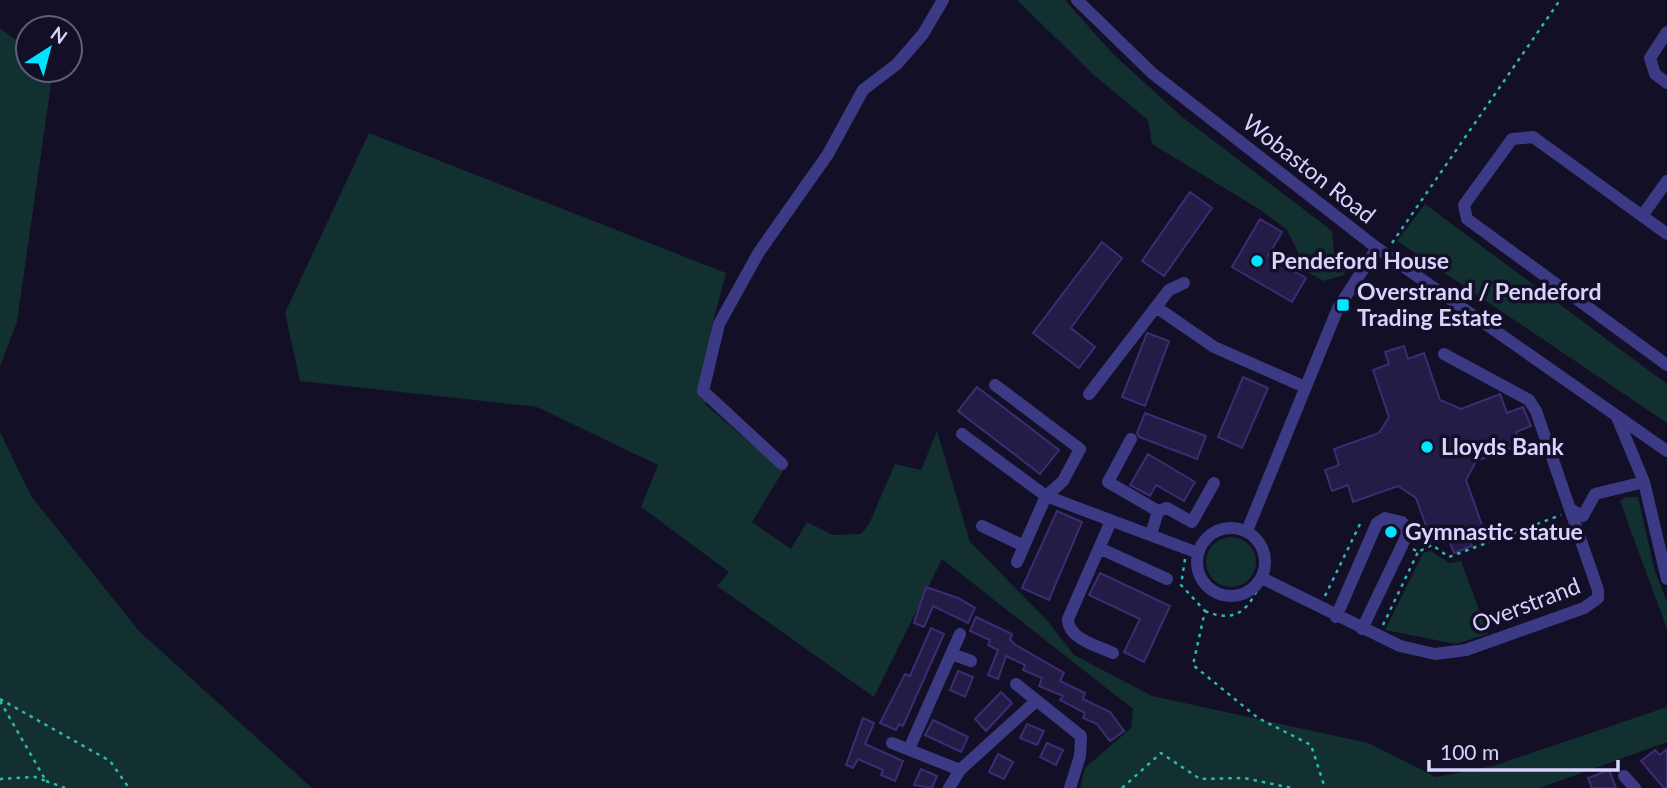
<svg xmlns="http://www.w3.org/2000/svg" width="1667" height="788" viewBox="0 0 1667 788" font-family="Lato,sans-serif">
	<rect width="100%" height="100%" fill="#130f26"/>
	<path fill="#12302f" d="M1017,0H1065L1113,54L1181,116L1332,231L1334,253L1342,259L1346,267L1344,275L1323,281L1308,272L1287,230L1262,211L1152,144L1148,120L1095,76Z
		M0,28L28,49V70H53L17,322L0,366Z
		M369,133L726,273L711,329L705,404L783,471L752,522L791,549L807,522L833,535L861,534L869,524L895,464L921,470L937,431L970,542L1046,619L1074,655L1152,696L1368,743L1436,777L1493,766L1667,707V742L1540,788H1080L1085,768L1131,728L1133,709L942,559L874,697L717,586L729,572L641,507L658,465L537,407L300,381L285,313Z
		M1425,204L1667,384V423L1397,241Z
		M0,432L31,496L139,631L312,788H0Z
		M1626,497H1638L1654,568L1667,602V629L1620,501Z
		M1206 562a25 25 0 1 1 50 0a25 25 0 1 1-50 0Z
		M1431,551L1449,563L1461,561L1488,634L1456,644L1385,630L1423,553Z"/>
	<path fill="#241b47" stroke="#3b2d73" stroke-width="2" d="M1190,192L1212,208L1164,276L1142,261Z
		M1260,219L1282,232L1268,256L1306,278L1292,302L1232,267Z
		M1102,242L1122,258L1071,328L1095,347L1079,368L1033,333Z
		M1147,333L1169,341L1145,406L1122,397Z
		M1404,346L1408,359L1424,353L1440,400L1461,409L1500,394L1507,413L1523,407L1531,426L1516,432L1521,445L1476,461L1466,480L1482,525L1466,531L1472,546L1454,553L1447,536L1432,542L1416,498L1398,486L1353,502L1348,485L1332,491L1325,470L1339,465L1334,449L1379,433L1389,417L1373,370L1389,364L1385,352Z
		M1243,377L1268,388L1242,448L1218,437Z
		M977,387L1059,450L1040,474L958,411Z
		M1145,413L1206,436L1197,459L1139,437L1137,433Z
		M1148,454L1195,482L1184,501L1156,485L1150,496L1130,485Z
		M1057,511L1082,522L1049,600L1022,588Z
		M1100,573L1170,606L1144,662L1124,652L1140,619L1089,595Z
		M926,587L958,598L975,608L968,623L933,606L924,627L914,623Z
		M976,617L1012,634L1010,640L1016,645L1064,673L1060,681L1085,693L1083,699L1110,712L1124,731L1110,741L1097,724L1083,718L1085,713L1060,700L1063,696L1039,686L1042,678L1023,670L1025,665L1006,656L998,679L988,675L998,650L988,645L990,640L970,631Z
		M931,628L944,634L903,726L899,724L896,730L880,723L905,674L910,676Z
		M958,671L973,677L965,697L950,690Z
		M1001,692L1012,703L986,731L975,719Z
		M863,718L874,723L865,744L903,761L895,781L881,775L883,770L858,759L853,768L846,765Z
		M933,720L968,737L961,752L925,735Z
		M1027,724L1044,731L1037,745L1020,738Z
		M1047,743L1063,750L1056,765L1040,757Z
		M1667,749V788H1664L1641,761L1655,750L1660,755Z
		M998,754L1013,762L1004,779L989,772Z
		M921,769L937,776L932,788L914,785Z
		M1609,770L1616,788H1592L1588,778Z"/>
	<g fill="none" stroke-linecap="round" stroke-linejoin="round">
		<path stroke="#2fb8b0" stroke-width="2.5" stroke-dasharray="3.5 5" stroke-linecap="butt" d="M1392,243L1560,0
			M1413,549L1418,552L1432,545L1449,557L1561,515
			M1185,559L1181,585L1205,611L1193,665L1258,718L1311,745L1325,788
			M1325,596L1360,524L1364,526
			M1205,611C1232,622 1246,614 1258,588
			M1383,625L1418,552
			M0,699L110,761L129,788
			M0,701L46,781L35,777L0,779
			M46,781L65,788
			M1122,788L1161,753L1200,779L1244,778L1291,788"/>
		<path stroke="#3d3a85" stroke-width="12" d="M1077,0L1152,73L1377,248L1667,451
			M1667,32L1650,58L1655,74L1667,83
			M1642,216L1667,181
			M1667,234L1533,137L1512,139L1464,205L1467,219L1667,365
			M1156,307L1214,347L1305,387
			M1089,394L1169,290L1184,283
			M1617,417L1644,482L1667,579
			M962,434L1046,496L1063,481L1080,449L995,385
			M1131,439L1108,482L1158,511L1151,535
			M782,464L703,391L719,324L759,252L828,154L863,90L897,64L923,34L943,0
			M1570,509L1583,516L1595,494L1644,482
			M1158,511L1167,508L1192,522L1214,483
			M1111,521L1068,619C1068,639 1098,646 1113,653
			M982,526L1024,546
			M1197 562a34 34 0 1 1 68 0a34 34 0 1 1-68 0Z
			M1247,531L1338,308L1377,248
			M1099,548L1167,579
			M1017,562L1046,496L1198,553
			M1262,578L1400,646L1435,654L1466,650L1584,608L1598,598V590L1536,411L1529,400L1444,354
			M1336,617L1377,523L1385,518L1402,522L1407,529L1406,537L1362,629
			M952,654L971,661
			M1016,684L1081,736L1080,756L1070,788
			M892,743L960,770
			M909,749L960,634
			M1624,776L1635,788
			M949,788L960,770L1035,702"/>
	</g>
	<g fill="#00e5ff" stroke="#130f26" stroke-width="2.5">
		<circle cx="1257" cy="261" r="7"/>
		<rect x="1336" y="298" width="14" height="14" rx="3.5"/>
		<circle cx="1427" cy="447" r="7"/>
		<circle cx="1391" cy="532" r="7"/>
	</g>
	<g text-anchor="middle" stroke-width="7" stroke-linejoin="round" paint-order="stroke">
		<g font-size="23" fill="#d9d4ff" stroke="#130f26">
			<text transform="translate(1309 169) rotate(38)" y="8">Wobaston Road</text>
			<text transform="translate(1526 605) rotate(-21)" y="8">Overstrand</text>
		</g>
		<g font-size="23" font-weight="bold" fill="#d9d4ff" stroke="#130f26" text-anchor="start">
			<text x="1271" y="269">Pendeford House</text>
			<text x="1357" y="300">Overstrand / Pendeford<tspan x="1357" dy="26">Trading Estate</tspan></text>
			<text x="1441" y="455">Lloyds Bank</text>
			<text x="1405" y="540">Gymnastic statue</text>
		</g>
	</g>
	<g transform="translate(49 49) rotate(36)"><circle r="33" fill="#130f26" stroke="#625e7d" stroke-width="2"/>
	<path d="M0-5L12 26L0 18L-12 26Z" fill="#00e5ff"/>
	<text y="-10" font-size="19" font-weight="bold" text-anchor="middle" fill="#d9d4ff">N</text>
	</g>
	<path d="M1429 760v10h189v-10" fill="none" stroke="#d9d4ff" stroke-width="3.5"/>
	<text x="1440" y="760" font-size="21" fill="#d9d4ff" stroke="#130f26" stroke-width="5" paint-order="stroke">100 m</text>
</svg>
